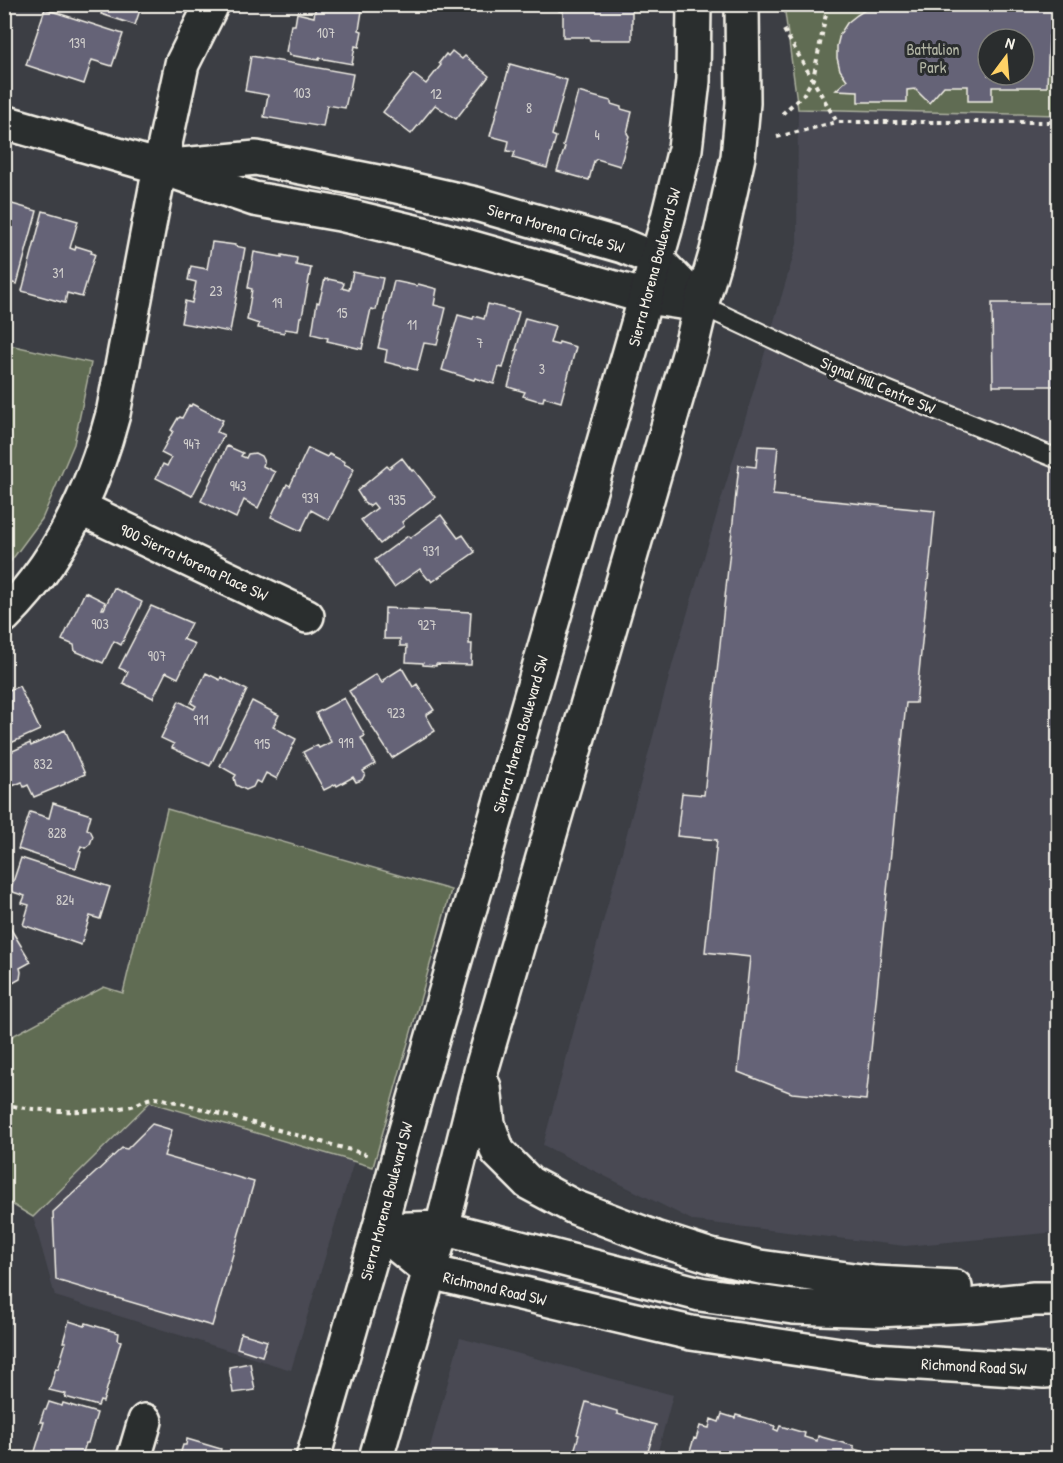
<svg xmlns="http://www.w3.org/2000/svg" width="1063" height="1463" viewBox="0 0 1063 1463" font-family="'Patrick Hand',sans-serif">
	<rect width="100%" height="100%" fill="#3c3e44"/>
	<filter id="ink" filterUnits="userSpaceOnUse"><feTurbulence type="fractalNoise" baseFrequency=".0167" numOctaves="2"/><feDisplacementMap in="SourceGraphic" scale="12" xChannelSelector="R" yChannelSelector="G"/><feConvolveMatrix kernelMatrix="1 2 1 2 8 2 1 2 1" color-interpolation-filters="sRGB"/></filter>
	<g filter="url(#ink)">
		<path fill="#484953" d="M798,109L1058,115V1232L905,1246L694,1221L543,1145L673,662L797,244Z
			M150,1102L354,1161L291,1370L55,1296L33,1217Z
			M460,1338L673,1395L656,1458H427Z"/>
		<path fill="#616c52" stroke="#aaae9d" stroke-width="1.5" fill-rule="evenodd" d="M784,5H1058V115L798,109ZM988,39H1024V75H988Z
			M5,344L91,363L74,444L42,519L5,569Z
			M167,809L451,890L373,1167L150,1102L33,1217L5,1200V1040L104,987L123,993Z"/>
		<path fill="#656477" stroke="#f4f1e8" stroke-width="1.5" fill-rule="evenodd" d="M80,4H142L135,25L101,14L102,11Z
			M316,4H326L362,11L359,30L362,31L359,47L355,46L352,64L319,58V60L289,55V53L286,52L291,25H295L297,13L314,17Z
			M555,4H632V40H590L589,37H563V11H559Z
			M874,4H1049V6H1058V29L1049,36L1047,87H992V101H968V86H944L929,103L915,89L907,90V102H858V91L836,90L847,80L840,70L837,58V46L840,34L847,23L857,15ZM988,39H1024V75H988Z
			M45,9L123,34L112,66L92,60L84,84L26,65Z
			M452,51L462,59L465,56L489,76L456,119L435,105L411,134L383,112L413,74L426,84L441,65L439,63L446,54L448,56Z
			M251,56L353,74L350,90H349L345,108L327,105L323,127L264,117L268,95L245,91Z
			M510,64L567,80L552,135L556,137L547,168L513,158L515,152L507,151L509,141L490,136Z
			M578,92L611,101V104L621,107V109L632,112L627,133L629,136L620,166L597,159L594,161L589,180L557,171L565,147L563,146Z
			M5,202L37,211L17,284L4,281Z
			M43,211L78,221L70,248L75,250L76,246L92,251L91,253L95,254L82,297L67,293L65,303L22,291Z
			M212,242L235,245V246L245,248L230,332L181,323L185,301L192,303L196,282L188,280L191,266L207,269Z
			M254,252L282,257V255L297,258L296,265L311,268L302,317H300L298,331L285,329L284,333L258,328L259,324L247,320L252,289L248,288Z
			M353,272L383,278L376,310L371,309L362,349L327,341L328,338L312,334L317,302L319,303L325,279L328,280V279L342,282L344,284L342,288L349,290Z
			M394,281L417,286L418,284L437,289L434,305L446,308L437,345L424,343L417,370L385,362L387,350L378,348Z
			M992,303H1058V386H993Z
			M488,304L519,312L503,368L499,367L494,384L475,378L474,380L442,370L458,315L473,319L474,316L484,319Z
			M525,318L555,326L550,343L558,345L559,342L576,347L561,402L544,397L543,401L536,400L523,396L525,392L508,387L518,350H516Z
			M192,404L223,420L217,432L224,435L192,496L156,478L163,464L167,466L171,458L161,453L173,431L171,430L178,418H179L180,417L182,418L189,405L191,406Z
			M227,446L243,453L241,456L246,458L248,454L255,453L261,456L264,462L263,466L275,472L258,508L244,500L236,518L201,501Z
			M758,446L778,447L773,495L935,511L916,703H906L866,1100L792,1093L738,1072L750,957L705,952L717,840L677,836L682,793L704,795L739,465L756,467Z
			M308,448L327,457L329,454L345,462L344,464L354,469L329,520L311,510L301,531L271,517L287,484L290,486Z
			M402,458L412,471L414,470L435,497L402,522L404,526L380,544L361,520L377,508L373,503L369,506L368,504L366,505L357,491L387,466L389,468Z
			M441,515L458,538L463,535L475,552L432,582L430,579H428L420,569L394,587L375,560L408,536L410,538Z
			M114,588L142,602L121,645L114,641L103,663L75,651L74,645L62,640L85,592L105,602L102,609H104Z
			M151,606L191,623L183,639L195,644L178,678L166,672L153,698L123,683L128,672L119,668Z
			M385,608L471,612L469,644H472L471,665L436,664V666L423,665V663L406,662L407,646H400V639H384Z
			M402,668L413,687L417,684L434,710L426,715L435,731L392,758L349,691L376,674L382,683L384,682L383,680Z
			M206,673L220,680L221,677L247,690L210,766L172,748L174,744L161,738L179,701L194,709L196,706L191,703Z
			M19,686L40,730L4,746V692Z
			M344,698L365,736L361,738L375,764L363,771L365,774L362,780L356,782L353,777L337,786L336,784L324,790L303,752L317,745L319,748L331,742L316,713Z
			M252,701L279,715L273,727L296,739L277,779L266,773L261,783L256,781L253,787L246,790L236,785L234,778L236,775L220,766Z
			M65,730L85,774L65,783V784L34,797L28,785L24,787L22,782L10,787L4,776V755L30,743L31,746Z
			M53,803L91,815L87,829L90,830L93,836L90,844L85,848L81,846L79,851L81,852L76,868L18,849L30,812L49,818Z
			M21,858L110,887L100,919L90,916L81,945L23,925L29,905L22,903L25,896L10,891Z
			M4,918L31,962L20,968L21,972L20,979L13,983L7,981L4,977Z
			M152,1124L172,1130L164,1156L254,1182L212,1326L56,1280L53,1212L122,1148L127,1149Z
			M69,1321L85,1326L86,1323L119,1333L118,1340L121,1341L103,1402L100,1401L98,1406L65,1397L66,1394L49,1390L56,1368L58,1369L66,1342H63Z
			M241,1333L267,1341L262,1356L237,1348Z
			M250,1363L255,1390L233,1393L229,1367Z
			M49,1402L62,1406L63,1403L97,1413L88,1443H86L82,1456L84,1457V1458H33L44,1422H40L44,1410H46Z
			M586,1402L617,1411V1414L656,1425L646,1458H572L579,1435L577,1434Z
			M722,1414L735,1418L736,1415L775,1426L774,1429L778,1431L780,1426L805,1433L804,1437L817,1441L818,1436L854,1446V1449L867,1453L865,1458H688L694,1438L696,1439L700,1426L709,1428L711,1419L719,1422Z
			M187,1439L221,1449L220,1452L237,1456L236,1458H179L183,1445H186Z
			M953,1452L978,1458H951Z"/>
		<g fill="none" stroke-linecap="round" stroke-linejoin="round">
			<defs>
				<path id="service" d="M701,305L852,376L1058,459"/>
				<path id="minor" d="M4,122L160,167L254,199L340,214L423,234L646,297L701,305
					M171,166L256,158L392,185L476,204L623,246L657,260L701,305
					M80,508L307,616
					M4,616C60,561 93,489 113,414L160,167L182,64L212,4
					M134,1458L145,1421"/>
				<path id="tertiary" d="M484,1087L488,1124L498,1152L529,1183L574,1207L655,1238L711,1256L760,1267L875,1283L955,1287
					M379,1230L430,1272L691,1333L874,1360L1044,1371L1058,1370
					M379,1230L442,1228L700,1294L793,1307L878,1310L975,1305L1034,1299H1058
					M313,1458L381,1223L402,1144L665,230L685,149L693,81L694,4
					M376,1458L442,1228L482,1068L690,351L701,305L717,251L738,157L743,103L742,4"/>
			</defs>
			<use href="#service" stroke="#f4f1e8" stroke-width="22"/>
			<use href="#minor" stroke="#f4f1e8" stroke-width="38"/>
			<use href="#tertiary" stroke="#f4f1e8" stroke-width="38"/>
			<path stroke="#f4f1e8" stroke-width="4" stroke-dasharray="4.5 4.5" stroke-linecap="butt" d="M784,30L837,122H1058
				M782,114L803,95L813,79L828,4
				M777,137L837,122
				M4,1104C43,1113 87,1113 127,1107C136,1106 144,1099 153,1098C161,1098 169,1101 177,1102L365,1154V1153"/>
			<use href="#service" stroke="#2a2d2e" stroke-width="18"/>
			<use href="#minor" stroke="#2a2d2e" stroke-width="33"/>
			<use href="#tertiary" stroke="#2a2d2e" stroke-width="33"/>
		</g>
	</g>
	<g text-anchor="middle" stroke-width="6" stroke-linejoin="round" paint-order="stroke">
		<g font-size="14" fill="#d0cecc">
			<text x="326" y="38">107</text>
			<text x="77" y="48">139</text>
			<text x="302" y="98">103</text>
			<text x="436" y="99">12</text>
			<text x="529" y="113">8</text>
			<text x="597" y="140">4</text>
			<text x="58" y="278">31</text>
			<text x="216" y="296">23</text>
			<text x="277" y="308">19</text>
			<text x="342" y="318">15</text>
			<text x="412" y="330">11</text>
			<text x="480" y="348">7</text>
			<text x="542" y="374">3</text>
			<text x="192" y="449">947</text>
			<text x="238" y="491">943</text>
			<text x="310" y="503">939</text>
			<text x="397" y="505">935</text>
			<text x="431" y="556">931</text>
			<text x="100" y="629">903</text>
			<text x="427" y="630">927</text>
			<text x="157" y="661">907</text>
			<text x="396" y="718">923</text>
			<text x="201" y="725">911</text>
			<text x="346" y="748">919</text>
			<text x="262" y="749">915</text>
			<text x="43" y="769">832</text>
			<text x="57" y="838">828</text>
			<text x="65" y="905">824</text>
		</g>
		<g font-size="16" fill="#b2b5a4" stroke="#2a2d2e">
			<text x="933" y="55">Battalion<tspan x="933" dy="18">Park</tspan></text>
		</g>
		<g font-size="16" fill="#f4f1e8" stroke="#2a2d2e">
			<text transform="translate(556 228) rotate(16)" y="6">Sierra Morena Circle SW</text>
			<text transform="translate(654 267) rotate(-75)" y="6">Sierra Morena Boulevard SW</text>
			<text transform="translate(878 385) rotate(23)" y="6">Signal Hill Centre SW</text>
			<text transform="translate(194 562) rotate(25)" y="6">900 Sierra Morena Place SW</text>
			<text transform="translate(520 734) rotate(-74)" y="6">Sierra Morena Boulevard SW</text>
			<text transform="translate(386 1201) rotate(-75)" y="6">Sierra Morena Boulevard SW</text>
			<text transform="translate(495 1288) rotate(13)" y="6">Richmond Road SW</text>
			<text transform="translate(974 1366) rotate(3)" y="6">Richmond Road SW</text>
		</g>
	</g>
	<rect width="1063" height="1463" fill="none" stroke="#2a2d2e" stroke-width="24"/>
	<rect x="12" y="12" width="1039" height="1439" fill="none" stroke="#f4f1e8" stroke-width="2" filter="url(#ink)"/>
	<g transform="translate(1006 57) rotate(16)"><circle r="28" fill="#2a2d2e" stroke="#7b7b78" stroke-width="1.5"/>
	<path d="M0-4.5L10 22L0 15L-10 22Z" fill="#ffd166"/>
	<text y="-9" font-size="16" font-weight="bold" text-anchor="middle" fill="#f4f1e8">N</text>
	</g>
</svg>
